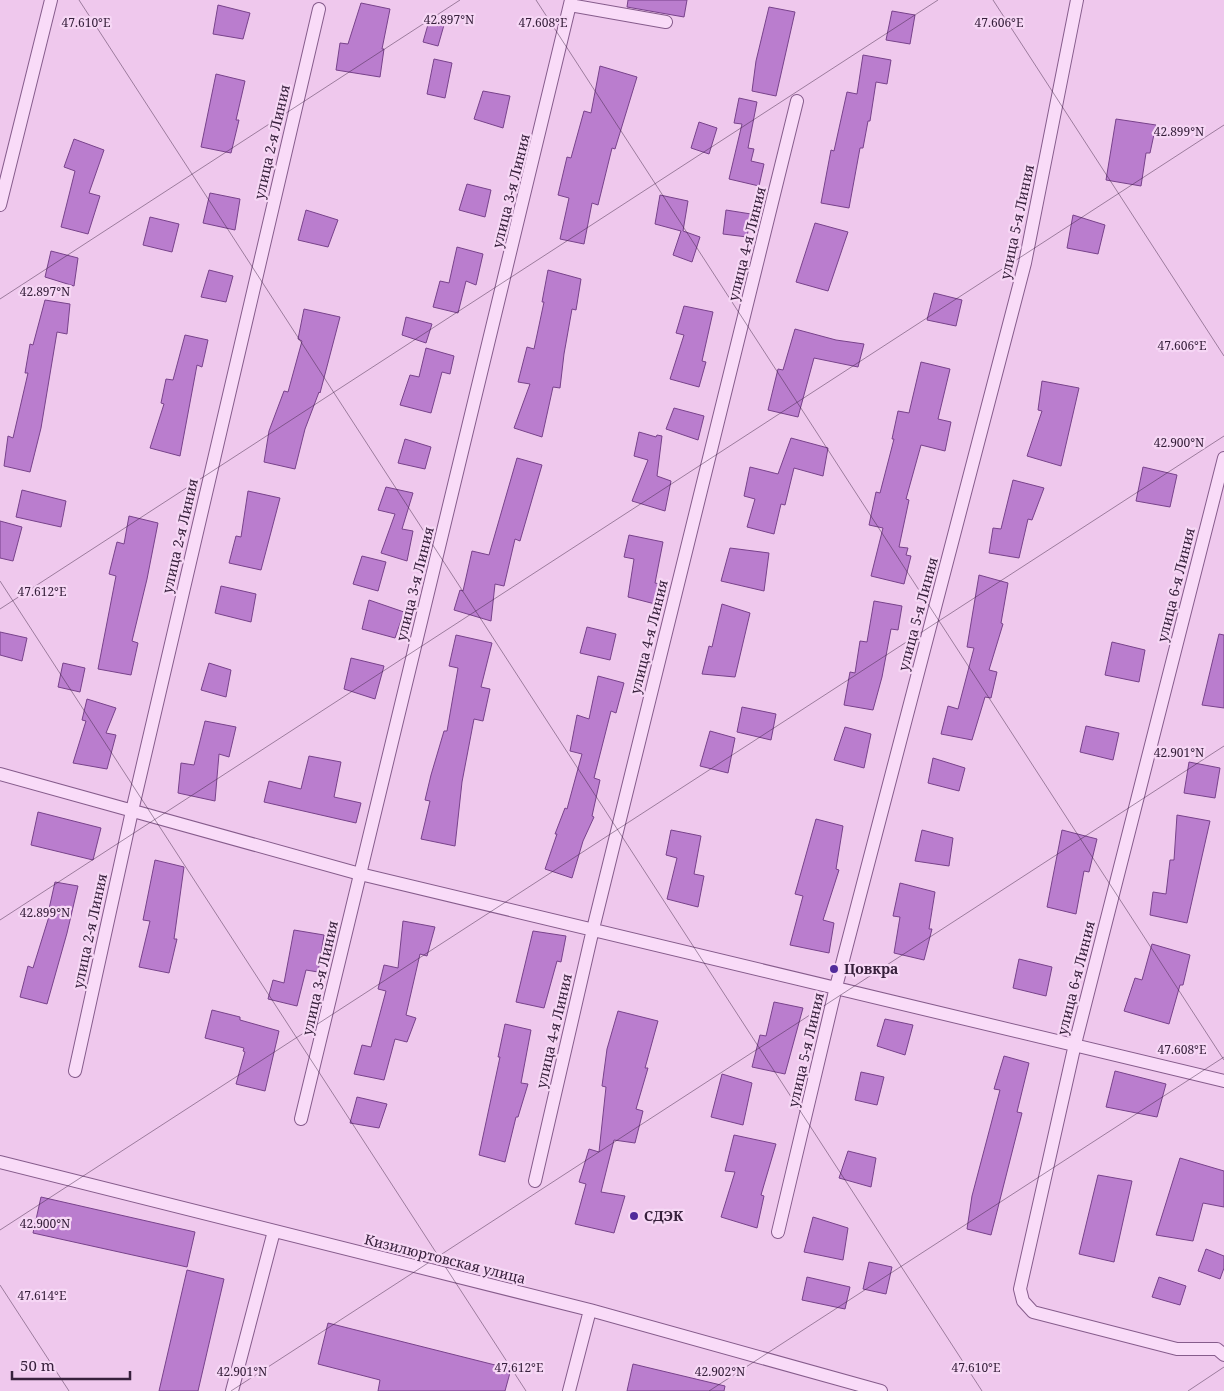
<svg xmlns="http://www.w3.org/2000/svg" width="1224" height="1391" viewBox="0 0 1224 1391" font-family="'Noto Serif',serif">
	<rect width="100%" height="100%" fill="#efc8ed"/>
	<path fill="#ba7dce" stroke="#78428b" d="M628,0H687L684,17L627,7Z
		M361,3L390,9L382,49H384L380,77L336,70L340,43L348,44Z
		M218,5L250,13L243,39L213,34Z
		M769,7L795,12L776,96L752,91L756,61Z
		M892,11L915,15L910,44L886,40Z
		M429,21L444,25L438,46L423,42Z
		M863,55L891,60L887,84L876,82L870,121H868L863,148H860L849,208L821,203L831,150L834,151L847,92L857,94Z
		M434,59L452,63L445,98L427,94Z
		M600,66L637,77L615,149L612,148L598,205L592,203L584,244L560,239L569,198L558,195L567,157L571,158L584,111L591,113Z
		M216,74L245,81L236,120H239L231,153L201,147Z
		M483,91L510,96L503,128L474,119Z
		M739,98L757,102L748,148L754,149L751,161L764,164L759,186L729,179L742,124L734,123Z
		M1116,119L1156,125L1150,153H1146L1141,186L1106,180Z
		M699,122L717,128L709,154L691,148Z
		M74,139L104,150L89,193L100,196L88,234L61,227L75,171L64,167Z
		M467,184L491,190L485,217L459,210Z
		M210,193L240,199L235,230L203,223Z
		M660,195L688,201L683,231L700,237L692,262L673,255L681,231L655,224Z
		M306,210L338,220L328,247L298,240Z
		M726,210L751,214L747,237L723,234Z
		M1073,215L1105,225L1098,254L1067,248Z
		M150,217L179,224L172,252L143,245Z
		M815,223L848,232L828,291L796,282Z
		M457,247L483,254L476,285L466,281L458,313L433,307L440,281L449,283Z
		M51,251L78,258L74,286L45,277Z
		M209,270L233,276L226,302L201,297Z
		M548,270L581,279L576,310L572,309L564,354L560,388L553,387L542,437L514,428L530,384L518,382L527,347L534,349L544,302H542Z
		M934,293L962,300L956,326L927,320Z
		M45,300L70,304L67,334L57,332L41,428L30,472L4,466L8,436L13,438L28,373H25L30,344L33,345Z
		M684,306L713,312L702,361L706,362L699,387L670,379L684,335L676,333Z
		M304,309L340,317L320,393L319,392L305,429L295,469L264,462L269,431L284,391L288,392L302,341L298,339Z
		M406,317L432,324L426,343L402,335Z
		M795,329L836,340L864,344L858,367L814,358L798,417L768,410L778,369L783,370Z
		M185,335L208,340L202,367L197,365L180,456L150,448L164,404L161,403L166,379L173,380Z
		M426,348L454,356L450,374L442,372L431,413L400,405L410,375L419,377Z
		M921,362L950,369L938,419L951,422L945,451L921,445L906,499L909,500L899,547L908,548L906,555L911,556L904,584L871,576L883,528L869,525L876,492L880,493L894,439H892L898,411L909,413Z
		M1042,381L1079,388L1061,466L1027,456L1042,411L1038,410Z
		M674,408L704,416L698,440L666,429Z
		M639,432L656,437L657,435L662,436L657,476L671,481L665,511L632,501L648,460L634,456Z
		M791,438L828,448L823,476L794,468L785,505L781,504L774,534L747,527L755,499L744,496L750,467L778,474Z
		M405,439L431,447L425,469L398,463Z
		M517,458L542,465L520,541L515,539L504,586L495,584L491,621L454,610L460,590L463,591L472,551L489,555Z
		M1143,467L1177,475L1170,507L1136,501Z
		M1013,480L1044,488L1032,520L1028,519L1019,558L989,553L993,528L1001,529Z
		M386,487L413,493L402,529L413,531L407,561L381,553L395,514L378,510Z
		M22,490L66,501L61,527L16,517Z
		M248,491L280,498L261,570L229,563L236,536L241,537Z
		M129,516L158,523L147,579L132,641L138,643L131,675L98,669L116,576L109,574L117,542L124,544Z
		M0,521L22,527L13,561L0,558Z
		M629,535L663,542L655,583L660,584L655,604L628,597L634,559L624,557Z
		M730,548L769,553L764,591L721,581Z
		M362,556L386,562L378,591L353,584Z
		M979,575L1008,583L1001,623L1003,624L989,670L997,672L991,698L985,697L972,740L941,734L948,706L958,709L974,648L967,647Z
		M221,586L256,594L251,622L215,613Z
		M369,600L404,612L395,638L362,629Z
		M874,601L902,606L898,630L891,629L882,677L873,710L844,705L850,672L855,673L860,641L867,642Z
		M722,604L750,613L735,677L702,674L709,646L712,647Z
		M587,627L616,634L610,660L580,653Z
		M0,632L27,638L22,661L0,655Z
		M1219,634L1224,635V708L1202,705Z
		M456,635L492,643L481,687L490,689L483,721L474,719L462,782L455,846L421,839L430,801L425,800L431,775L444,731H447L458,668L449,666Z
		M1112,642L1145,650L1139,682L1105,675Z
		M351,658L384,666L375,699L344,689Z
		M63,663L85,668L80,692L58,687Z
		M209,663L231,670L226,697L201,690Z
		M598,676L624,683L616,713L611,711L594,778L600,780L592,816L594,817L583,841L572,878L545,869L557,834H555L565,808L567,809L582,754L570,751L577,715L589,719Z
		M87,699L116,708L106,733L116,735L107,769L73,763L86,721L82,720Z
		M742,707L776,714L771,740L737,732Z
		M205,721L236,727L229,757L219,754L215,801L178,793L181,763L194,765Z
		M1086,726L1119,733L1113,760L1080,752Z
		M845,727L871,734L864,768L834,760Z
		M710,731L735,738L728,773L700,766Z
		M309,756L341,762L334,797L361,803L356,823L264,802L269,781L301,789Z
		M933,758L965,768L959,791L928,783Z
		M1189,762L1220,768L1215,798L1184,793Z
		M38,812L101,828L93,860L31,845Z
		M1177,815L1210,821L1187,923L1150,915L1153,892L1166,894L1170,860H1174Z
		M816,819L843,826L836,869L839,870L823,920L834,923L829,953L790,945L803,896L795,894Z
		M671,830L701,836L694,874L704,876L698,907L667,899L677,858L666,855Z
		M922,830L953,838L949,866L915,861Z
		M1062,830L1097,839L1089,872L1084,871L1076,914L1047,907Z
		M155,860L184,867L174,939H177L169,973L139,967L150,921L143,920Z
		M55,882L78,886L67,933L47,1004L20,997L28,966L33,968L51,910L49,909Z
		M900,883L935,892L929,929H932L924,960L894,953L900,917L893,916Z
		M403,921L435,927L427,956L420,954L406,1015L416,1018L407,1042L395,1039L384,1080L354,1074L362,1045L371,1047L386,991L378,989L384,965L398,968Z
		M294,930L324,935L318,972L306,970L297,1006L268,999L273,980L284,983Z
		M533,931L566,936L561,962L557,961L544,1008L516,1002Z
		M1152,944L1190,955L1183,985H1180L1169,1024L1124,1011L1135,978L1142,980Z
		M1019,959L1052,967L1046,996L1013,988Z
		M774,1002L803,1008L785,1074L752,1067L760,1035L766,1036Z
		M212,1010L240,1017V1020L279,1031L265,1091L236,1084L245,1052L243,1051L244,1048L205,1038Z
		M618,1011L658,1021L645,1068H648L636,1109L643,1111L635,1143L614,1140L601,1192L625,1196L614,1233L575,1224L586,1184L579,1182L589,1149L599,1152L606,1087L602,1086L607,1049Z
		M885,1019L913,1025L905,1055L877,1046Z
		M505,1024L531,1030L521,1083L528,1084L518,1117H516L505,1162L479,1155L500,1057H498Z
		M1004,1056L1029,1063L1017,1112L1022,1113L991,1235L967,1229L972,1196L1000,1090L994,1089Z
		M1115,1071L1166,1084L1157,1117L1106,1107Z
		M861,1072L884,1077L877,1105L855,1100Z
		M722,1074L752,1083L743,1125L711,1117Z
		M357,1097L387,1104L379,1128L350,1123Z
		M734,1135L776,1144L761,1195L764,1196L757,1228L721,1217L735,1172L725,1171Z
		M848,1151L876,1158L871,1187L839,1178Z
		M1180,1158L1224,1171V1207L1203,1203L1193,1241L1156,1235Z
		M1098,1175L1132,1181L1114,1262L1079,1254Z
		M41,1197L195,1232L187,1267L33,1233Z
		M813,1217L848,1228L843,1260L804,1252Z
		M1206,1249L1224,1256V1268L1220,1279L1198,1271Z
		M869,1262L892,1267L886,1294L863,1289Z
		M187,1270L224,1279L198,1391H159Z
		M807,1277L850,1287L845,1309L802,1300Z
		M1159,1277L1186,1286L1180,1305L1152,1297Z
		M328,1323L511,1369L505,1391H378L380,1380L318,1364Z
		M633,1364L725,1386L724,1391H627Z"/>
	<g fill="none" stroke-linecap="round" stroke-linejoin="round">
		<defs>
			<path id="minor" d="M570,5L666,22
				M0,205L51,0
				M1224,458L1075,1044L1020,1289L1023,1301L1033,1312L1177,1349H1217L1224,1355
				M0,774L360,874L1224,1081
				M75,1071L132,811L319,9
				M301,1119L571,0
				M0,1162L590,1310L881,1391
				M535,1181L593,929L797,101
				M778,1232L836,987L1025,263L1077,0
				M232,1391L274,1231
				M569,1391L590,1310"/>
		</defs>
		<use href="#minor" stroke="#865c8c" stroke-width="14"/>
		<use href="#minor" stroke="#f9dbf8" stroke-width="12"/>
	</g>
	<path fill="none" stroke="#37203c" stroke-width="1" stroke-opacity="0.45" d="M79,0L982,1391M536,0L1224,1060M993,0L1224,356M0,299L460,0M0,581L526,1391M0,609L938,0M0,920L1224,125M0,1230L1224,436M0,1285L69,1391M231,1391L1224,746M709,1391L1224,1057M1188,1391L1224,1367"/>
	<g fill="#512b9b" stroke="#f6d7f5" stroke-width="2">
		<circle cx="834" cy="969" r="5"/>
		<circle cx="634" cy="1216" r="5"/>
	</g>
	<g text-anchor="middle" stroke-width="4.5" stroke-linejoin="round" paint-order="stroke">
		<g font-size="14" fill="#37203c" stroke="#f6d7f5">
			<text transform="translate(272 142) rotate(-77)" y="5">улица 2-я Линия</text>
			<text transform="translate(511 191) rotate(-76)" y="5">улица 3-я Линия</text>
			<text transform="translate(1017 222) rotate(-78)" y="5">улица 5-я Линия</text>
			<text transform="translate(747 244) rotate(-76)" y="5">улица 4-я Линия</text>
			<text transform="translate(180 536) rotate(-77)" y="5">улица 2-я Линия</text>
			<text transform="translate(415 584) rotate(-76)" y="5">улица 3-я Линия</text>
			<text transform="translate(1176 585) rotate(-76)" y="5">улица 6-я Линия</text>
			<text transform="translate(918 614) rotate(-75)" y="5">улица 5-я Линия</text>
			<text transform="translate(649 637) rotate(-76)" y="5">улица 4-я Линия</text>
			<text transform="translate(90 931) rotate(-78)" y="5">улица 2-я Линия</text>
			<text transform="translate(320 978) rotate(-77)" y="5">улица 3-я Линия</text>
			<text transform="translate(1076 978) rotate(-76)" y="5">улица 6-я Линия</text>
			<text transform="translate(554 1031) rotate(-77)" y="5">улица 4-я Линия</text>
			<text transform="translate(806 1050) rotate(-77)" y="5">улица 5-я Линия</text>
			<text transform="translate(445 1259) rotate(14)" y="5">Кизилюртовская улица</text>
		</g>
		<g font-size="14" font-weight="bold" fill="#37203c" stroke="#f6d7f5" text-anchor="start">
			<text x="844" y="974">Цовкра</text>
			<text x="644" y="1221">СДЭК</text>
		</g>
	</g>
	<g font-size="12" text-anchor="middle" fill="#37203c" stroke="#f6d7f5" stroke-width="4.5" stroke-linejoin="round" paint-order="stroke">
		<text x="449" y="24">42.897°N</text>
		<text x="86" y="27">47.610°E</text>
		<text x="543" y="27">47.608°E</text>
		<text x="999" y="27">47.606°E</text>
		<text x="1179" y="136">42.899°N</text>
		<text x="45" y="296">42.897°N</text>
		<text x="1182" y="350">47.606°E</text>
		<text x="1179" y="447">42.900°N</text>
		<text x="42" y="596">47.612°E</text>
		<text x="1179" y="757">42.901°N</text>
		<text x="45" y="917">42.899°N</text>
		<text x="1182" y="1054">47.608°E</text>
		<text x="45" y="1228">42.900°N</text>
		<text x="42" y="1300">47.614°E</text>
		<text x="519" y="1372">47.612°E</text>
		<text x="976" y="1372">47.610°E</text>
		<text x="242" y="1376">42.901°N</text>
		<text x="720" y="1376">42.902°N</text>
	</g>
	<path d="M12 1371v8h118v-8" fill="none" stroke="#37203c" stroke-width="2.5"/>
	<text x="20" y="1371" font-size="15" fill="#37203c" stroke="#f6d7f5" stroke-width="4" paint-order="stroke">50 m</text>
</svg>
